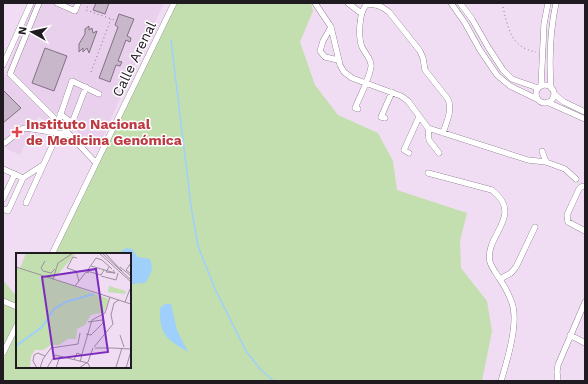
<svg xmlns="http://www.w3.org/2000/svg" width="588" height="384" viewBox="0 0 588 384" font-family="'Work Sans',sans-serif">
	<rect width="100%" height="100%" fill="#f1ddf3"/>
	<path fill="#e9d0ec" d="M34,3H164L127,82L99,147L97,148L93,147L57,112L46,123L39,116L20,155L3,147V79Z"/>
	<path fill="#c3dfaf" d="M177,3H311L313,11L300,42L315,85L338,115L378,133L393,161L397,190L467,213L460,241L461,268L487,301L492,331L482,381H3V360L17,331V367H130V254H55Z
		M3,280L17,297V324L3,352Z"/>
	<path fill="#9fd0fc" d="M126,248L132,249L138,257L150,259C154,270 151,274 145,283L130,284V254H117Z
		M165,304H171L177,330L188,352C166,339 159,334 160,308Z"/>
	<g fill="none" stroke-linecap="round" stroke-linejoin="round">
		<path stroke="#9fd0fc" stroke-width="1.5" d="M171,40L191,206L198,246L215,289L246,351L261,370L274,381"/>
	</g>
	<path fill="#c8b6cb" stroke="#827184" d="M96,3H109L105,14L93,10Z
		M119,14L134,19L127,36L131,38L130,42L126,40L118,61L122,62L120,66L116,65L110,82L99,78L118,27L115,25Z
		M89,26V30L92,28L93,33L97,31L89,53L87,48L83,52V48L79,52V44L85,34V29Z
		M45,48L67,56L54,91L32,83Z
		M3,90L21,108L3,123Z"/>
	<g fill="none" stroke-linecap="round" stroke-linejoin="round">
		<defs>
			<path id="minor" d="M39,3L10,74L58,122L96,163
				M57,3L75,11L78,3
				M315,3L331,27L340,65L344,72L352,78L401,96L408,101L428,128L528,160L546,162L565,169L576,179
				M348,3L361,13
				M451,3L465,23L480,50L497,75L510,86L537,99
				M460,3L472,19L488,47L503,70L512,79L538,88
				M331,27L323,41L320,51L325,57L338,60
				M3,65L31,3
				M536 94a9 9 0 1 1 18 0a9 9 0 1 1-18 0Z
				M541,86L544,24L548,3
				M551,88C549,60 550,31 556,3
				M554,94L564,102L585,112
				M547,102L585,119
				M358,109L355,108C360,96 369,80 371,67C372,59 365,54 362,47C358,37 359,13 366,5C375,3 382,6 389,12L420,51L423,58L425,70L448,99C453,110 446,123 443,133
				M60,114L72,123L86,87
				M385,118L381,117L392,92
				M58,122L72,81L99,94
				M428,128L429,140L439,153
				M3,143H5L22,129L26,128L70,135
				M542,151L546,162
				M409,153L404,150L419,117
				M3,169L23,178L43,165
				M428,173L492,190C525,216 484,235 490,262C492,268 496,273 499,278C504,285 509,295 512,303C519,323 507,361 501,381
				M585,186L581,187L579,189L567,215L568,222L585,231
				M3,199L15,174
				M26,203L58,133
				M3,209L8,211L23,178
				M52,254L174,3
				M500,279L511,273L516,267L535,227
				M3,301L17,307
				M570,335L585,343
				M3,353L17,325
				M558,381L557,372L558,365L585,302"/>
		</defs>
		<use href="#minor" stroke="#68576a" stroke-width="6"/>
		<path stroke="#857886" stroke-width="1" stroke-dasharray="1 3" stroke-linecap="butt" d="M89,3L86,10L117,21
			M502,3C508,26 509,47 536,52
			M91,72L111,19"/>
		<use href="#minor" stroke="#fff" stroke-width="5.5"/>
	</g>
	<path fill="#e0444e" stroke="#fff" stroke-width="1.5" d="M15 126h4v4h4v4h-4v4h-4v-4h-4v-4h4z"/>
	<g text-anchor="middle" stroke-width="3" stroke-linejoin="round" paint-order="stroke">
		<g font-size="14" fill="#201a21" stroke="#fff">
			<text transform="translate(134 59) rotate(-64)" y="5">Calle Arenal</text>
		</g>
		<g font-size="14" font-weight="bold" fill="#be3a42" stroke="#fff" text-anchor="start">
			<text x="26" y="129">Instituto Nacional<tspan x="26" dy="16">de Medicina Genómica</tspan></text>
		</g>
	</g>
	<g transform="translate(16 253)">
		<rect width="115" height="115" fill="#f1ddf3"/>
		<path d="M10,0H60L38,26L93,46L88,59L75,62L69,72L61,76L60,86H52L43,92H35L27,97H19L15,103L14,115H0V14L4,15ZM93,33L110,38L109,41L92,39Z" fill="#c3dfaf"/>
		<path fill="none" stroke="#9fd0fc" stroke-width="2" d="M0,93L26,74L38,56L50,49L78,41"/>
		<path fill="none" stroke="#9d8f9f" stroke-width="1" d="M83,0L115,29M86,0L115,27M89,0L106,18M61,5L57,4L51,15L60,18L63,28M29,8L25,15L27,18L35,20L39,16M115,10L110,17L115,21M75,13L99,20L97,17M0,14L115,51M93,14L90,19L99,20M104,14L115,23M88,17L85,22L71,18L80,5L86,7L96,16M85,23L100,27L102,20M37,26L42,10L57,0M59,33L70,19L73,20M109,49L114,36M72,69L86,67M70,81L75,82L87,70V65M104,82L108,94M78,94L97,71L95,62L98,50L103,47M79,95H96M96,95L115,96M66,101L76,67L89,60L94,44M58,107L61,100L66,102L64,109M100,114L106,95M21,115L17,108L18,102L22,100L29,103M24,115L27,106L35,95L62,91L64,80M31,115L39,102L72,110L74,115M40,115L44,103M63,115L72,109L77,95M110,115L115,98"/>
		<path fill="#7b2cbf" fill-opacity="0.15" stroke="#7b2cbf" stroke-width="2" d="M80,16L92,99L38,106L26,24Z"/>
		<rect width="115" height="115" fill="none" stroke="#201a21" stroke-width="2"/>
	</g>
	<rect width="588" height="384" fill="none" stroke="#201a21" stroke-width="8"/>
	<g transform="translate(32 32) rotate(278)" stroke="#ffffff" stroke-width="3" paint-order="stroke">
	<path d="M0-3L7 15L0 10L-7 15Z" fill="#201a21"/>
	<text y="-6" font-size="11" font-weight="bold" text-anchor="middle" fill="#201a21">N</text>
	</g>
</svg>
